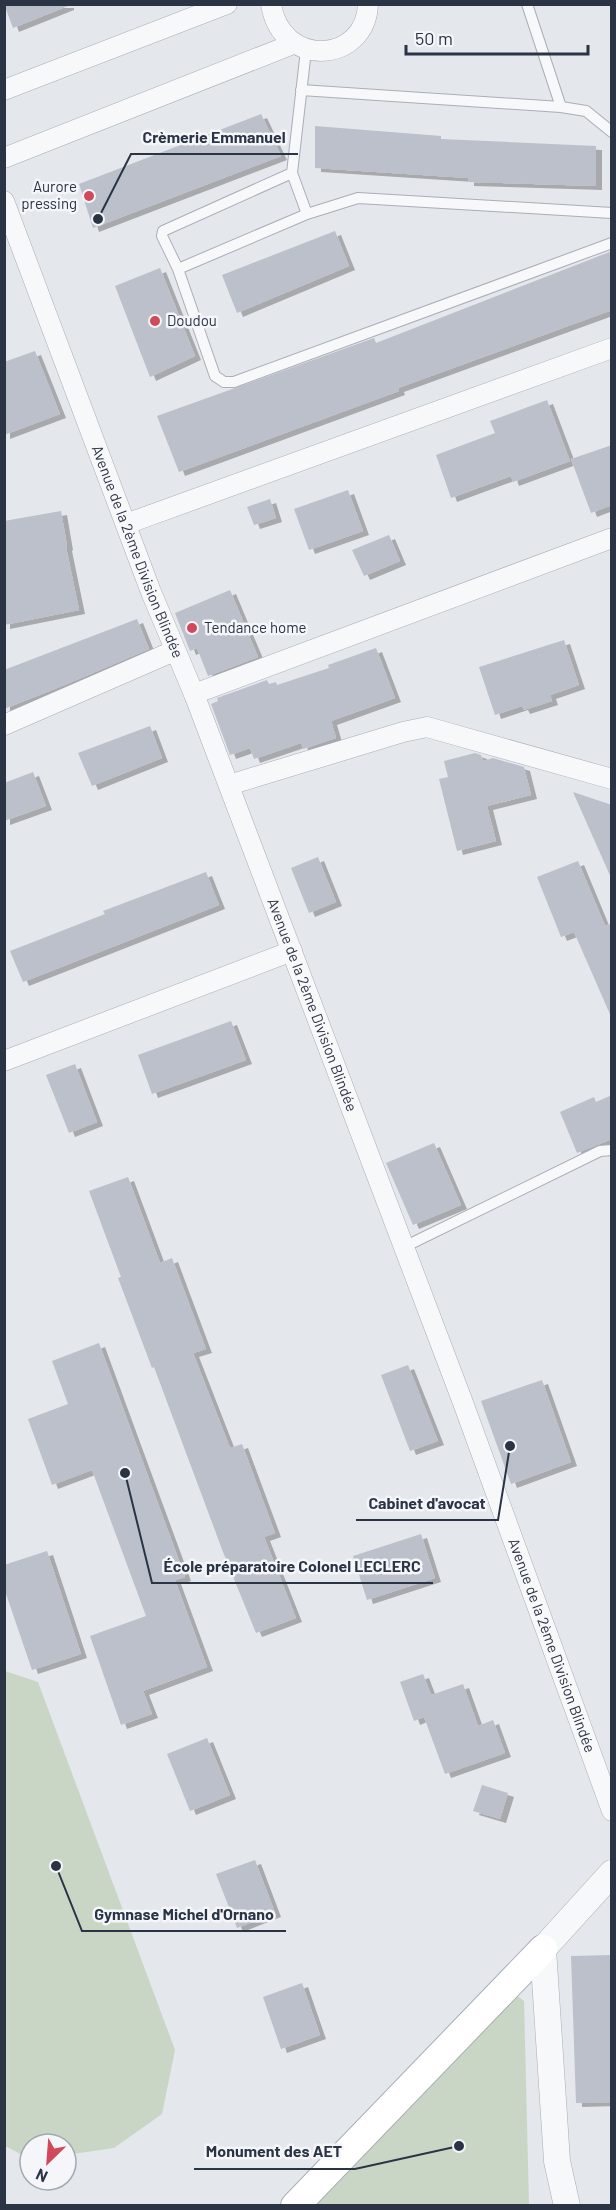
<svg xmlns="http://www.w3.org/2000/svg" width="616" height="2210" viewBox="0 0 616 2210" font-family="Barlow,sans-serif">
	<defs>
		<filter id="shadow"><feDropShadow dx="6" dy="4" stdDeviation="0" flood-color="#0004"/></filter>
	</defs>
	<rect width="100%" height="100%" fill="#e4e7ec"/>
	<path fill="#c9d6c5" d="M5,1671L38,1682L175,2050L162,2114L114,2148L66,2155V2144H30V2159L5,2146Z
		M512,1992L524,2001L529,2204L313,2206Z"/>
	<path fill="#bbc0ca" filter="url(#shadow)" d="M4,4H68V6L13,28Z
		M261,114L281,156L93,228L79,184Z
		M315,126L441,136V139L596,146V186L468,182V178L315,168Z
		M335,231L349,266L237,313L222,275Z
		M612,251V310L398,388L399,391L179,472L157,416L374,338L376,343Z
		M160,268L195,356L150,377L115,286Z
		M35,351L60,414L4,435V362Z
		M547,400L570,461L513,482L511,476L451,498L436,455L495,433L490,421Z
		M612,445V505L591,513L571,459Z
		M348,490L363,531L309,550L294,509Z
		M270,499L276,518L254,525L247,507Z
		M61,511L67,546L66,547L79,610L4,625V521Z
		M389,535L400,561L364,576L352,550Z
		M230,590L258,657L208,676L197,648L190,651L175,613Z
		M137,619L149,649L67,684L4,709V670Z
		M564,640L579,685L550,695L552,701L524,710L522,706L495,715L479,667Z
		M376,648L395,698L331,721L336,738L303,749L301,743L254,759L250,748L230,755L211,704L218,701L217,698L267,680L269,684L276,682L277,685L329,668L328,665Z
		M150,726L162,758L92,786L78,753Z
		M475,753L481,755L483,761L493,758L524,767L531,795L487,806L496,841L457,851L439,779L448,777L444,761Z
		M33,772L46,806L4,821V783Z
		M573,792L612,805V880Z
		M318,857L336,902L309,913L291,868Z
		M578,861L605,926L612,923V1019L574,932L561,937L537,877Z
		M206,872L219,905L23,982L10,951L105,914L103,911Z
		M231,1021L246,1060L152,1094L138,1055Z
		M75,1064L97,1122L69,1133L46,1075Z
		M612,1095V1139L577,1153L560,1112L594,1097L596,1102Z
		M434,1143L461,1205L413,1225L386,1163Z
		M128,1177L160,1263L172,1258L206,1349L193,1353L230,1448L242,1444L275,1533L264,1537L296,1618L256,1633L223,1552L154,1367L152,1368L118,1278L121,1277L89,1191Z
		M99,1343L185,1577L175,1580L207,1667L143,1691L152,1714L121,1725L90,1636L146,1616L92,1470L52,1485L28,1419L68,1404L52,1361Z
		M408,1365L438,1441L410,1451L381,1375Z
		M542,1380L571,1462L511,1484L481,1401Z
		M421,1534L435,1578L367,1600L353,1556Z
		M47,1551L81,1654L32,1670L4,1588V1565Z
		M423,1674L431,1695L463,1684L478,1726L493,1720L505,1753L445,1774L424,1717L414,1721L400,1682Z
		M207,1738L230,1795L190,1811L167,1754Z
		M482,1785L508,1793L500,1819L473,1811Z
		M255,1860L275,1913L237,1928L216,1874Z
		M612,1955V2102L576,2103L571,1956Z
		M302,1983L320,2035L281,2049L263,1997Z"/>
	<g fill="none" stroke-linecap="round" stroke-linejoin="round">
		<defs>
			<path id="service" d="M527,4L561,107
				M301,90L561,107L586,111L612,132
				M292,173L163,231L162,236L178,269L215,376L224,382H234L612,243
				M307,214L358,198L612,213
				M178,269L307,214L292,173L306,50
				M404,1247L600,1151L612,1150"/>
			<g id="minor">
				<path d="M271,4C281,69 366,64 368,4"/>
				<path d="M4,90L227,4"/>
				<path d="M4,158L293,44"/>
				<path id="s1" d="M4,201L151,592L194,694L462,1400L612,1811"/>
				<path d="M126,524L612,348"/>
				<path d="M194,694L612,538"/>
				<path d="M4,725L174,651"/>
				<path d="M229,785L403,732L427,727L612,779"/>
				<path d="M4,1061L292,951"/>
			</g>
			<path id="tertiary" d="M567,2206L557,2161L543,1949L612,1873"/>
			<path id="secondary" d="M295,2206L543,1949"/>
		</defs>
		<use href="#service" stroke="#a9aeb7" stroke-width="12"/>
		<use href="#minor" stroke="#a9aeb7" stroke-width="21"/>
		<use href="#tertiary" stroke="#a9aeb7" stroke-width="27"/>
		<use href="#secondary" stroke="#a9aeb7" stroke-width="30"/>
		<use href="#service" stroke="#f7f8fa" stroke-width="10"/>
		<use href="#minor" stroke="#f7f8fa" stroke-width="20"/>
		<use href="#tertiary" stroke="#f7f8fa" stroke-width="26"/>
		<use href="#secondary" stroke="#fff" stroke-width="28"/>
	</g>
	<g fill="#d1495b" stroke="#f4f6f9" stroke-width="2">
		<circle cx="89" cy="196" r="6"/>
		<circle cx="155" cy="321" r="6"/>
		<circle cx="192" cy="628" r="6"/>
	</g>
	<g text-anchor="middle" stroke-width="5" stroke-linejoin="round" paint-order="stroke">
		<g font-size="15" fill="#2b3445" stroke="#f4f6f9" text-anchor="start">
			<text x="77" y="192" text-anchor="end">Aurore<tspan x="77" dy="17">pressing</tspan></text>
			<text x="167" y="326">Doudou</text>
			<text x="204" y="633">Tendance home</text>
		</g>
		<g font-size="15" fill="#2b3445" stroke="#f4f6f9">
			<text dy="5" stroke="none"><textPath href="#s1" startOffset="375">Avenue de la 2ème Division Blindée</textPath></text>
			<text dy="5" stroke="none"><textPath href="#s1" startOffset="861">Avenue de la 2ème Division Blindée</textPath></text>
			<text dy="5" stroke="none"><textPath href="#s1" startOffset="1545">Avenue de la 2ème Division Blindée</textPath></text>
		</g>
	</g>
	<path fill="none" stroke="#2b3445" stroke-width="2" d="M98 219L131 154H298M510 1446L498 1520H356M125 1473L152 1583H433M56 1866L82 1931H286M459 2146L355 2169H194"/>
	<g fill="#2b3445" stroke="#f4f6f9" stroke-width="2">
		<circle cx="98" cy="219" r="6"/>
		<circle cx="510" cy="1446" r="6"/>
		<circle cx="125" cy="1473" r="6"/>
		<circle cx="56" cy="1866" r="6"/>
		<circle cx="459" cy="2146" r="6"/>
	</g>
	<g font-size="16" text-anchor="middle" font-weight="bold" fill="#2b3445" stroke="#f4f6f9" stroke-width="5" stroke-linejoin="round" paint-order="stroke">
		<text x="214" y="143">Crèmerie Emmanuel</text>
		<text x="427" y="1509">Cabinet d'avocat</text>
		<text x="292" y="1572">École préparatoire Colonel LECLERC</text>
		<text x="184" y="1920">Gymnase Michel d'Ornano</text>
		<text x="274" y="2157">Monument des AET</text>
	</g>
	<rect width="616" height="2210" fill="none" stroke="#2b3445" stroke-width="12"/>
	<g transform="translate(48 2162) rotate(205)"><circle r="28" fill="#f4f6f9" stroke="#a4a8b1" stroke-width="1.5"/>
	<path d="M0-4.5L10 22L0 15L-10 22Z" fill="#d1495b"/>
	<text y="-9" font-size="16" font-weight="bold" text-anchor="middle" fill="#2b3445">N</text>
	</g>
	<path d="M406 45v9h182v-9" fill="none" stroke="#2b3445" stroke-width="3"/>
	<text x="415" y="45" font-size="18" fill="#2b3445" stroke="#f4f6f9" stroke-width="4.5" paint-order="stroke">50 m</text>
</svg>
